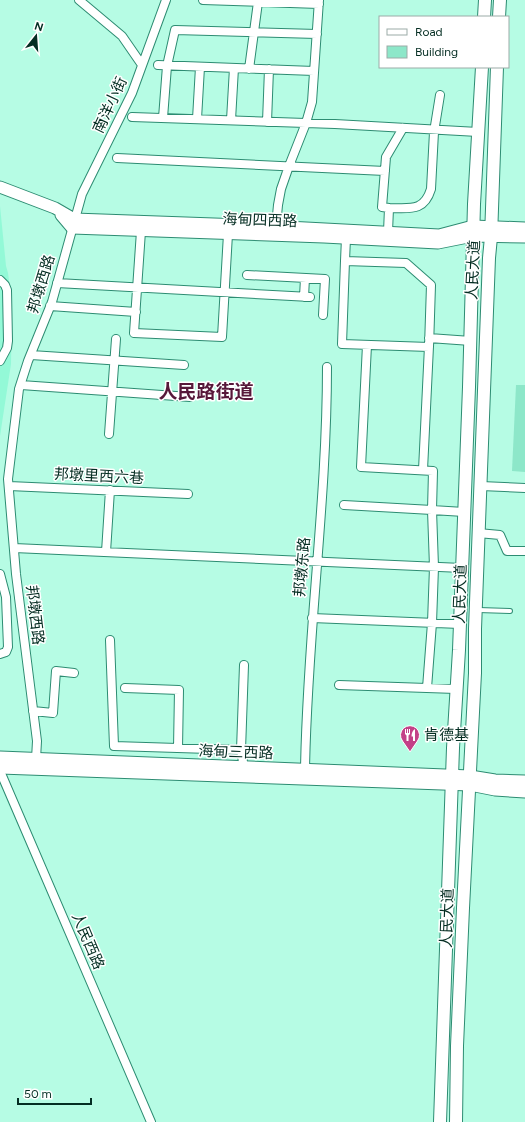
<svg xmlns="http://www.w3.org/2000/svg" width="525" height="1122" viewBox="0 0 525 1122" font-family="Figtree,'Noto Sans SC',sans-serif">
	<rect width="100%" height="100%" fill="#b6fce4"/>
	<path fill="#93f9d7" d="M0,206L6,266L8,273L12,304L11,364L0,436Z"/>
	<path fill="#8de7c9" d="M516,385H525V472L512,471Z"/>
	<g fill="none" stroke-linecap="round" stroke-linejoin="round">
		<defs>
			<path id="lane" d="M478,610L510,611"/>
			<path id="street" d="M79,0L122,36L142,65
				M203,0L319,4
				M158,65L314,71
				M249,69L258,2
				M132,117L335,124L478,132
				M163,118L167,66L175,30L317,34
				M197,119L200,67
				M231,120L234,68
				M267,122L269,69
				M117,158L385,171
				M389,208C410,208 424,212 431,189L434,132L440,95
				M276,226L278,205L281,189L289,166L306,123L312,102L319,0
				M141,231L134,333L222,337L228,234
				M388,232L389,208L382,207L386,157L403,128
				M345,261L342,344L429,347L431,285L406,263L345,261L346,238
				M247,275L325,279L323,315
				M0,280L5,285L7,290L8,341L7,348L0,361
				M57,283L310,297
				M304,297L305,278
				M50,306L136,312
				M429,338L471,341
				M367,345L361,467L433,471L432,510L464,512
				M31,355L184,365
				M21,385L190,397
				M109,434L116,339
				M423,470L429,346
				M9,486L188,494
				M481,486L525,488
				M344,505L432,510L434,567L432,623L427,688
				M478,533L500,535L507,551H525
				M14,548L462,568
				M106,552L110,490
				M0,574L6,597L8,647L6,652L0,654
				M312,618L460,624
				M110,640L114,746L241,750L244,768
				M339,685L456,689
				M125,688L179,690L178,748
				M33,711L53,713L56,671L74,673
				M241,750L244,665
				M36,759L37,741L16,574L8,479L19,389L28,361L52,302L82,194L132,93L166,0
				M305,770C307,635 327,502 327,367
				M0,771L151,1122"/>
			<path id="secondary" d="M0,187L55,208L74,219L268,226L439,235L473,226L525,228
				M61,215L72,228L324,237L438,243L473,236L525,237
				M0,757L470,776L495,780L525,781
				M0,768L470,785L495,790L525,792"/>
			<path id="primary" d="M484,17L485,0
				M499,17L500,0
				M440,1122L453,748L459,650L469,387L474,204L482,67
				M456,1122L457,1046L463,908L475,673V629L489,258L491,237L497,67"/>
		</defs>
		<use href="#lane" stroke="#2d8c72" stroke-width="6"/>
		<use href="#street" stroke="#2d8c72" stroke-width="10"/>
		<use href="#secondary" stroke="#2d8c72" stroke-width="13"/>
		<use href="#primary" stroke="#2d8c72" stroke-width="14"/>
		<use href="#lane" stroke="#fff" stroke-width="4"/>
		<use href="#street" stroke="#fff" stroke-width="8"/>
		<use href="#secondary" stroke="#fff" stroke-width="11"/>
		<use href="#primary" stroke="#fff" stroke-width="12"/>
	</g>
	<defs>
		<symbol id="restaurant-pin" viewBox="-11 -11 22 30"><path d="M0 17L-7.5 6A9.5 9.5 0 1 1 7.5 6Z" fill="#c34087" stroke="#fff"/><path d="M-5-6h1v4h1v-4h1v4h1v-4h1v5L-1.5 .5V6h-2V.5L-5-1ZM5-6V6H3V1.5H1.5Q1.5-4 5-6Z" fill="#fff"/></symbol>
	</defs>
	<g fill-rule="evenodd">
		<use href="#restaurant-pin" x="399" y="724" width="22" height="30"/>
	</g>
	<g text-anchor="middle" stroke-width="3" stroke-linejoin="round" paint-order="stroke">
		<g font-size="15" fill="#042d22" stroke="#fff">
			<text transform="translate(110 105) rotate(-65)" y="5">南洋小街</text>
			<text transform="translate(260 220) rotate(2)" y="5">海甸四西路</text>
			<text transform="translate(473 270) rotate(-87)" y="5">人民大道</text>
			<text transform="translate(41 284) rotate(-73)" y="5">邦墩西路</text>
			<text transform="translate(99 476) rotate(3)" y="5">邦墩里西六巷</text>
			<text transform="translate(302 567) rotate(-85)" y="5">邦墩东路</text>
			<text transform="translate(460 594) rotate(-88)" y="5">人民大道</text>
			<text transform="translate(35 615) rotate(83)" y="5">邦墩西路</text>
			<text transform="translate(236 752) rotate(2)" y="5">海甸三西路</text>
			<text transform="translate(447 918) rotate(-88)" y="5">人民大道</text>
			<text transform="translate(88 941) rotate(67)" y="5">人民西路</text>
		</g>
		<g font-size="15" fill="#042d22" stroke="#fff" text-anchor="start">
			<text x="424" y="740">肯德基</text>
		</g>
		<g font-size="19" font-weight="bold" fill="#57183a" stroke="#fff">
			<text x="206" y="398">人民路街道</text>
		</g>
	</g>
	<rect x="379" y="16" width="130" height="52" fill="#ffffff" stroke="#9baba7"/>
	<rect x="387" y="29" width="20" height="6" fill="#ffffff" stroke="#9baba7"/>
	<text x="415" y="36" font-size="12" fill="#042d22">Road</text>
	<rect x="387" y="46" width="20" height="12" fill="#8de7c9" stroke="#9baba7"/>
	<text x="415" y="56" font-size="12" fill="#042d22">Building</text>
	<g transform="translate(36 36) rotate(17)" stroke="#ffffff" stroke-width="3" paint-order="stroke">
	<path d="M0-3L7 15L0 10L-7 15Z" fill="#042d22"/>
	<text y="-6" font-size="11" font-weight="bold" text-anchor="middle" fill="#042d22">N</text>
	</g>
	<path d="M18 1098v6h73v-6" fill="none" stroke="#042d22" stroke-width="2"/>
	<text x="24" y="1098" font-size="12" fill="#042d22" stroke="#ffffff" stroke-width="3" paint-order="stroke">50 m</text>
</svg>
